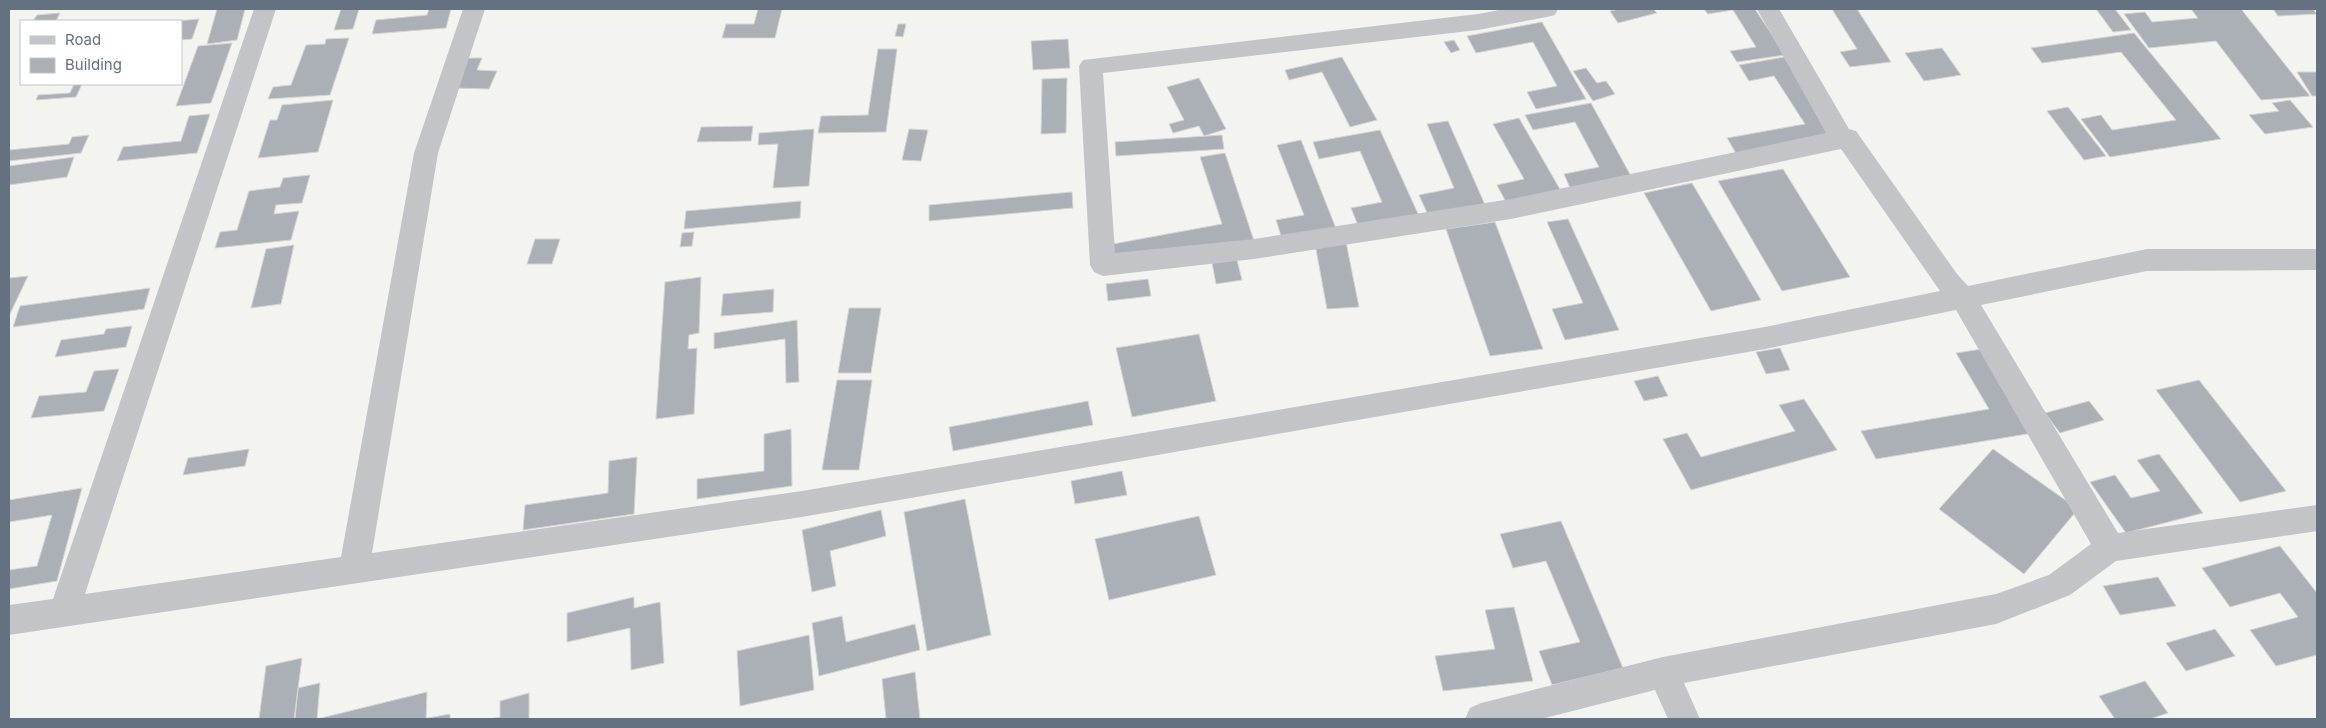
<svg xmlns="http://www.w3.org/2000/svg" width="2326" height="728" viewBox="0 0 2326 728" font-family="Inter,sans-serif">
	<rect width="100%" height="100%" fill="#f3f4f0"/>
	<path fill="#aab0b5" stroke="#d5d5d3" d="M217,9H245L237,40L207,44Z
		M341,9H359L353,29L334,30Z
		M429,9H451L446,28L372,34L376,20L427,15Z
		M758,9H782L775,38H722L726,24H754Z
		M1620,9H1653L1657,13L1618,23L1610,11Z
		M1704,9H1755L1785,55L1737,62L1730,51L1756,47L1733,10L1708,14Z
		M1832,9H1857L1891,62L1850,67L1840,52L1857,49Z
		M2096,9H2115L2131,30L2113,32Z
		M2191,9H2241L2310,96L2261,100L2216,41L2149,48L2124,14L2145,12L2152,22L2198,18Z
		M2273,9H2313L2317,14L2278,16Z
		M60,13L56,21H33L37,15Z
		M199,19L192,39L181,40V21H176Z
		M1542,22L1586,99L1536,109L1527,92L1557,86L1533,42L1476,53L1467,36Z
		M898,24H906L903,37L895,36Z
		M2134,33L2221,139L2110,157L2081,119L2101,115L2112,130L2176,120L2121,52L2042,63L2031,48Z
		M349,38L330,95L268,99L273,87L291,85L306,45L325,44L326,39Z
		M1068,39L1070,68L1033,70L1031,41Z
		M1454,40L1460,50L1451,53L1444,42Z
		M232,43L211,103L176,106L198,46Z
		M1942,48L1961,75L1924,81L1905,53Z
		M878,49H897L886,132L818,133L821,116L868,115Z
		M1342,57L1377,120L1350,127L1322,72L1289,80L1285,70Z
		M1784,57L1837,136L1737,155L1727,138L1805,124L1774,76L1749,81L1739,65Z
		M467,58H482L477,70L497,71L489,89L453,88Z
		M1586,68L1597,83L1606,81L1615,94L1593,101L1573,71Z
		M2297,72H2317V96H2312Z
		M1067,78L1066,133L1041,134L1042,79Z
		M1199,78L1226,129L1204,136L1199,126L1173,133L1169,124L1184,120L1167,87Z
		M74,84H82L76,97L36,100L38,95L70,93Z
		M333,100L318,152L258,158L270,120H277L282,105Z
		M2290,100L2313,127L2265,134L2249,115L2279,111L2272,103Z
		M1591,103L1632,178L1571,190L1564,174L1599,167L1575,122L1533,130L1525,115Z
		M2068,107L2106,156L2084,160L2047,111Z
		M210,114L197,153L117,161L123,147L181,141L189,116Z
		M1519,118L1561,191L1507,204L1497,185L1524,179L1493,124Z
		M1448,121L1486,207L1429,217L1419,195L1454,188L1427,124Z
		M753,126L751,141L697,142L701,127Z
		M814,129L809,186L773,188L778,144L758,145L759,133Z
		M909,129L928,130L921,161L902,160Z
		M1380,130L1419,216L1359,228L1351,208L1382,202L1360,151L1319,159L1313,142Z
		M89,135L81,153L9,161V150L69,144L72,137Z
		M1222,135L1224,149L1116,156L1115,142Z
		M1301,140L1337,231L1283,242L1276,220L1304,215L1277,145Z
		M1225,153L1255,244L1108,271L1102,246L1222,224L1200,157Z
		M74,157L67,177L9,185V166Z
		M1783,169L1850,277L1782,291L1718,181Z
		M310,175L302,203L276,205L274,214L299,211L291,240L215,248L220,232L237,230L249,191L280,187L283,178Z
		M1692,183L1761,300L1711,311L1644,193Z
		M1072,192L1073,208L929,221V205Z
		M801,201L800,218L684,229L686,211Z
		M1568,219L1619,330L1565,340L1552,309L1583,303L1547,222Z
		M1495,222L1543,349L1490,356L1446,229Z
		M694,232L692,246L680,247L682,233Z
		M535,239H560L552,264H527Z
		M1346,242L1359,307L1327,309L1315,244Z
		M294,245L281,304L251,308L266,249Z
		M1237,260L1242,280L1216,284L1212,263Z
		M28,276L9,316V278Z
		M701,277L699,333L689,335L688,349L697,348L694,414L656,419L665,282Z
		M1148,279L1151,296L1108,301L1106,284Z
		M150,288L144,309L13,327L20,306Z
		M774,289L773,312L721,316L723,294Z
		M849,308H881L871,373H838Z
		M797,320L799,382L786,383L785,339L714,349V333Z
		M132,326L126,347L55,357L61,340L104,334L106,329Z
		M1199,334L1216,401L1132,417L1116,348Z
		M1780,348L1790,370L1766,374L1756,352Z
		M1982,349L2033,433L1876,459L1861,431L1989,409L1956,353Z
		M119,369L104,411L31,418L39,396L86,392L94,371Z
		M1658,376L1668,396L1644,401L1634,381Z
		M837,380H872L859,470H822Z
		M2199,380L2286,491L2240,502L2156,390Z
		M1804,399L1837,450L1691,490L1663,439L1687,433L1701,457L1795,431L1779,405Z
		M1088,401L1093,425L953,451L949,427Z
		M2089,401L2104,420L2060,433L2045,413Z
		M791,429L792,486L697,499V479L764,471V434Z
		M249,449L245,466L183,475L188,458Z
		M1993,449L2078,509L2024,574L1939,509Z
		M2159,454L2203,513L2126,533L2090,482L2115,475L2131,498L2160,491L2137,460Z
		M637,457L634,514L523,530L525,505L608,493L609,461Z
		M1122,471L1127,495L1075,504L1071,481Z
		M82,488L57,581L9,589V570L37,566L52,515L9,522V500Z
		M965,499L991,635L927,651L904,512Z
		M881,510L886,536L830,551L836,586L812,592L802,530Z
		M1199,516L1216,575L1109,600L1095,539Z
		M1561,521L1623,668L1552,685L1539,651L1580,642L1546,561L1513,568L1500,534Z
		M2280,546L2317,593V655L2276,666L2250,630L2298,617L2280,593L2230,607L2202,568Z
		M2158,577L2176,606L2120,615L2103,586Z
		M634,597V608L660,602L664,663L631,670L630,628L567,642V613Z
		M1514,607L1533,681L1443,691L1435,656L1495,649L1485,610Z
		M842,616L846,642L915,624L920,650L819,676L812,623Z
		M2215,629L2235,656L2186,671L2166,643Z
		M809,635L814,690L740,706L737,651Z
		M302,658L294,719H259L266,666Z
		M915,672L920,719H886L882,679Z
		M2145,681L2168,713L2150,719H2115L2099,696Z
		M320,683L317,719L427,692L426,719H295L298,688Z
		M529,693V719H490L500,717V701Z
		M450,714V719H428V718Z"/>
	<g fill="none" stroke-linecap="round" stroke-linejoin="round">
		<path fill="#c2c4c8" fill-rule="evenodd" d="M254,9H276L85,594L341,557L414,153L463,9H485L438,153L372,553L802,491L1765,327L1940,291L1841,149L1511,219L1254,259L1103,276L1094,272L1090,265L1079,66L1083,60L1478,14L1505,9H1558L1555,15L1547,17L1478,30L1103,73L1115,253L1254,239L1511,199L1826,133L1757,9H1779L1849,129L1856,131L1957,274L1968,286L2147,249H2317V270L2147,271L1981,305L2118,533L2317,505V531L2116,561L2070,595L1996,624L1684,683L1700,719H1668L1655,690L1541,719H1465L1470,708L1481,703L1663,657L1996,594L2049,575L2091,544L1956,310L1765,349L802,517L9,635V605L53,599Z"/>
	</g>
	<rect width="2326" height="728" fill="none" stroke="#647180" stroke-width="20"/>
	<rect x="20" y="20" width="162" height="65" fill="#ffffff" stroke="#c1c6cc"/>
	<rect x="30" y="36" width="25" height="8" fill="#c2c4c8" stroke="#c1c6cc"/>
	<text x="65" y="45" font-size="15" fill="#647180">Road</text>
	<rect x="30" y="58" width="25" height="15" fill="#aab0b5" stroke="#c1c6cc"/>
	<text x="65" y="70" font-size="15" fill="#647180">Building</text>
</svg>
